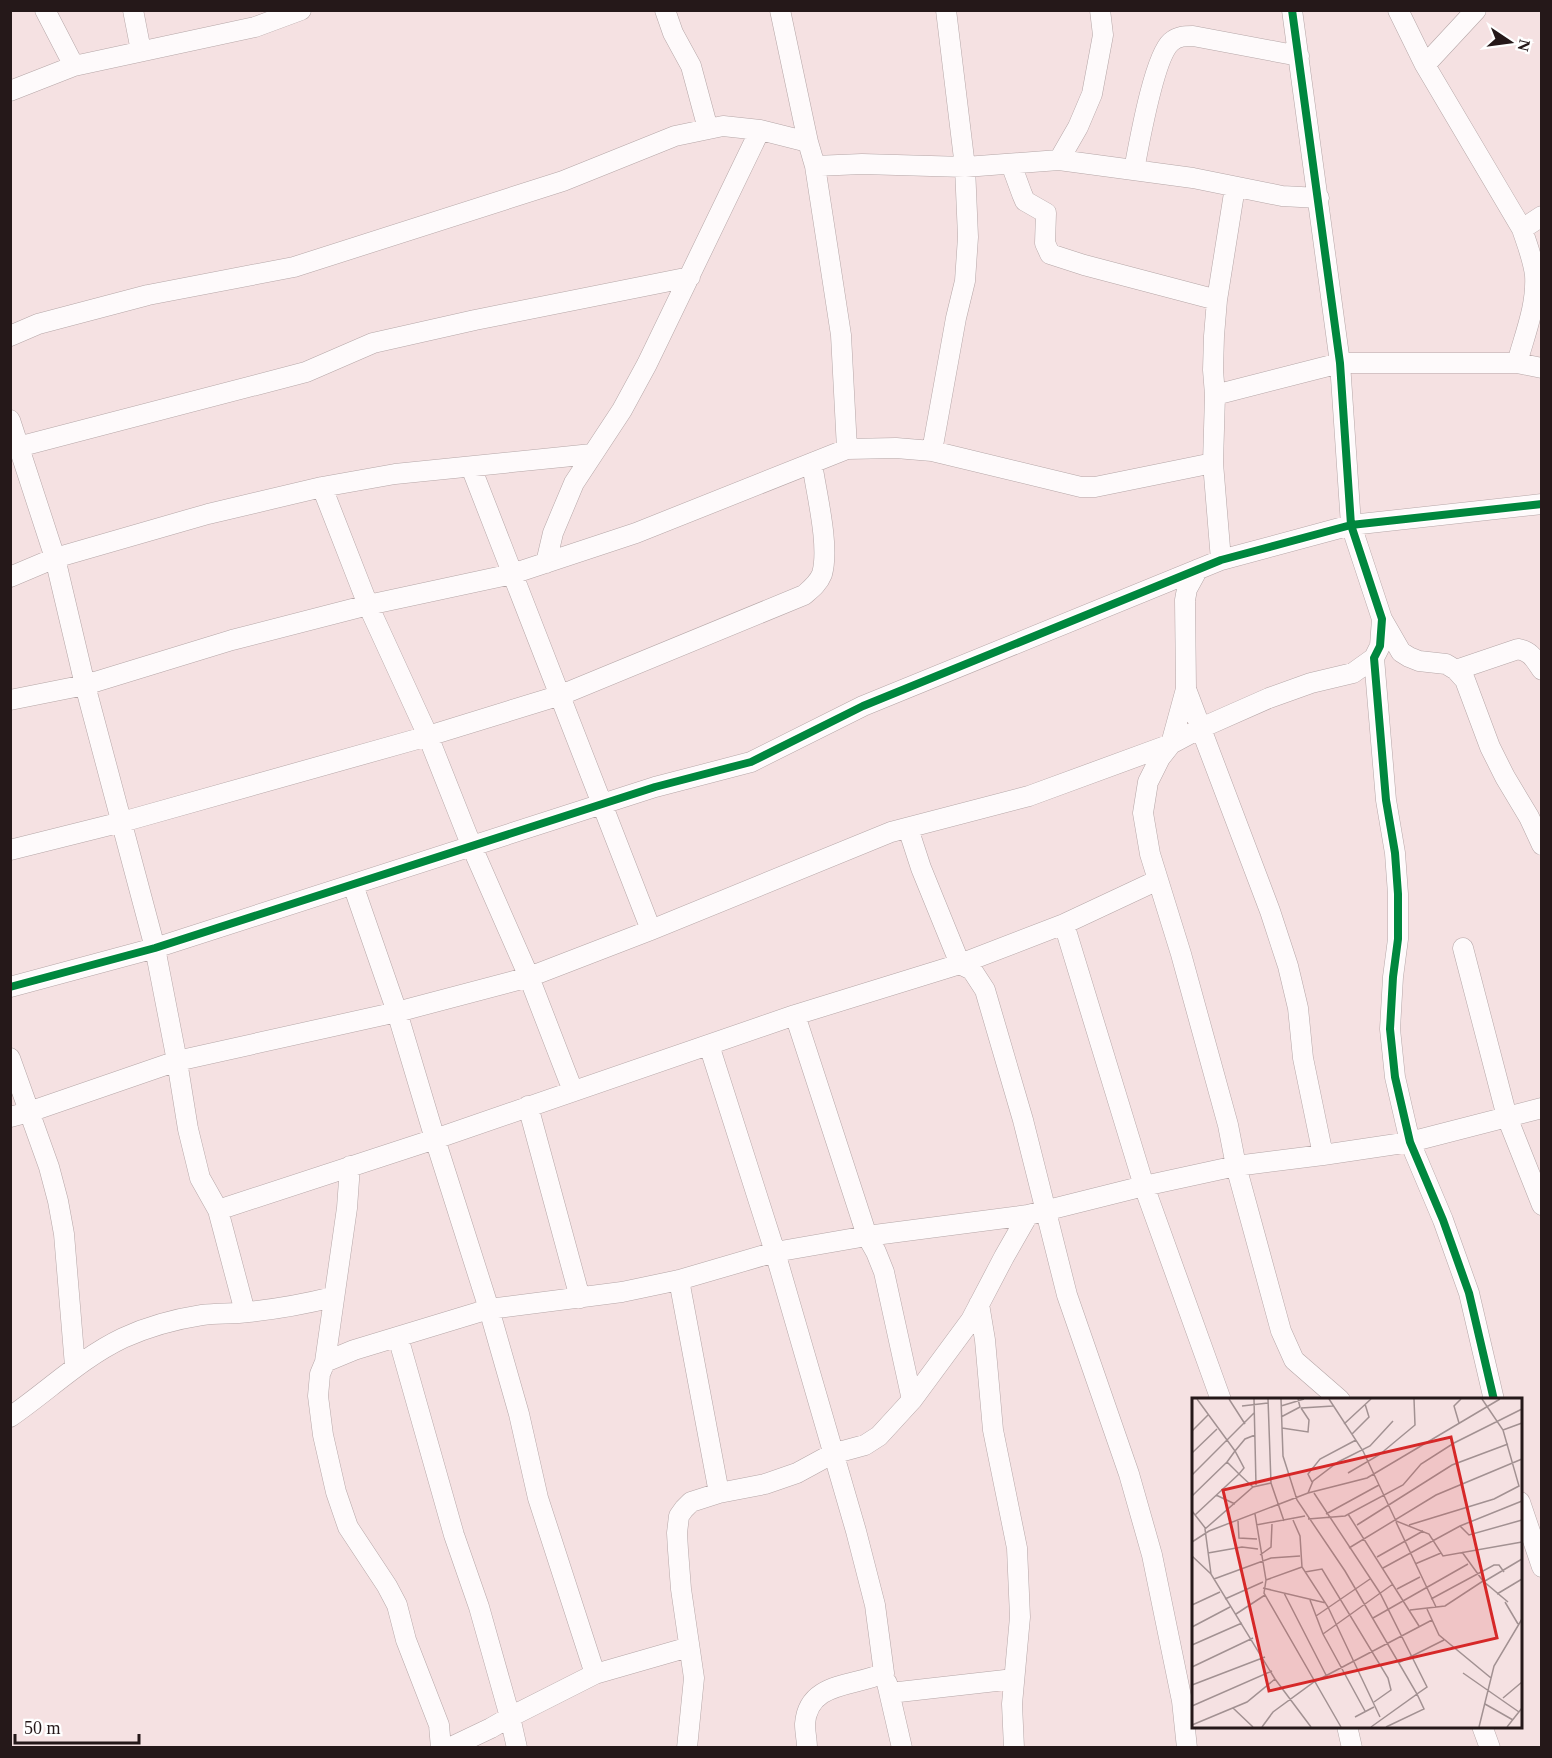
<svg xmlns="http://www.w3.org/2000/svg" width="1552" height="1758" viewBox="0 0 1552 1758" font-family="Georgia,serif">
	<rect width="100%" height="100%" fill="#f5e1e2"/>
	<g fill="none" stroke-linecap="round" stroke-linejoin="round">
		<defs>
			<path id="minor" d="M45,10L74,66
				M133,10L141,51
				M665,10L673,33L691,66L708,129
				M780,10L808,142
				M1292,10L1340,363L1351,525L1382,619L1380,646L1374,658L1386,800L1395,853L1398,894V939L1393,977L1390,1029L1395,1077L1410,1142L1443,1220L1469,1293L1494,1400
				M1398,10L1425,65L1522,229C1527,244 1533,259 1535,275C1537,305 1525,334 1517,363
				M1425,65L1476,10
				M10,91L74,66L255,27L301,10
				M1059,160L1078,127L1092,94L1103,35L1100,10
				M1011,164L1022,194L1025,201L1046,213L1045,243L1050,254L1084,265L1217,300
				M815,166L841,335L847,449
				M1134,170C1139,144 1154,57 1171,42C1178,36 1185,36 1193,36L1299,56
				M1522,229L1542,216
				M10,336L38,324L148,295L294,267L563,181L675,136L723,126L760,130L808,142L815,166L862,164L965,167L1059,160L1193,178L1282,196L1319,198
				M1215,395L1340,363H1517L1542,368
				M10,420L55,558L85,685L155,948L177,1061L188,1129L200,1178L218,1210L245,1312
				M18,447L306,372L373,343L475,320L690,277
				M932,451L956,318L965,281L968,237L965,167L946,10
				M471,467L651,930
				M322,487L368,605L428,736L472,847L529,977L573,1091
				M1221,560L1213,463L1215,395L1213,370L1214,336L1217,300L1235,187
				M546,563L553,533L574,483L622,410L647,364L760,130
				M1198,569L1187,589L1185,600L1186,689L1171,744L1160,758L1148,782L1143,813L1150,854L1181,954L1228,1125L1236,1166L1281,1331L1294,1360L1340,1400
				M10,577L55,558L208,514L322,487L395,474L592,454
				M1382,619L1401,652L1409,657L1419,661L1446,664L1456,670L1465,680L1490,747L1505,777L1529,817L1542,845
				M1456,670L1518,649C1531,651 1535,660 1542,670
				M1186,689L1270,911L1288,966L1298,1008L1303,1058L1323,1155
				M10,700L85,685L232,640L368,605L512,574L636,533L847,449L896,448L932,451L1081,487H1095L1213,463
				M908,828L921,868L960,964L972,970L985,990L1023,1120L1067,1295L1129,1474L1152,1555L1182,1701L1187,1748
				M10,850L122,822L428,736L561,695L804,595C811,589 818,584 822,574C830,546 816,492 812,463
				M353,885L397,1012L435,1139L489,1309L519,1414L538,1498L595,1674
				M1064,924L1144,1186L1221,1400
				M1463,948L1507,1117L1542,1205
				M10,987L155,948L655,787L751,762L863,706L1221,560L1351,525L1542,504
				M795,1015L867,1236L876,1252L884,1272L912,1400
				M709,1045L775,1252L856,1531L875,1605L884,1673C854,1687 808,1681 805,1724C805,1732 807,1740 807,1748
				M10,1058L49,1167L58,1201L64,1234L75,1366
				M528,1106L580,1298
				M10,1117L29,1112L177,1061L397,1012L529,977L651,930L891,832L1029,796L1171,744L1201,728L1269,698L1311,683L1353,673L1374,658
				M350,1166L347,1208L325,1362L320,1374L318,1396L323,1435L336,1492L348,1527L387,1586L397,1605L406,1640L439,1725L441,1748
				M218,1210L435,1139L795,1015L960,964L1064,924L1158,880
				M679,1280L719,1493
				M979,1304L985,1340L993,1430L1017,1548L1020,1617L1012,1704L1014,1748
				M398,1337L454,1535L479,1607L510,1717L517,1748
				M325,1362L354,1350L489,1309L622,1292L679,1280L775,1252L867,1236L1028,1215
				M10,1417C48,1391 81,1358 123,1338C147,1327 176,1319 202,1315C217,1313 233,1314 248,1312C277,1309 305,1304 333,1297
				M1520,1502L1542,1567
				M887,1683L902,1748
				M890,1693L1014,1679
				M1347,1726L1352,1748
				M1482,1726L1490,1748
				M449,1748L491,1728L510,1717L595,1674L689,1647
				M687,1748L694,1678L681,1589L678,1550L677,1533L679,1516L684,1509L691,1502L719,1493L765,1484L797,1473L832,1454L865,1445L879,1436L912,1400L971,1320L1004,1257L1028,1215L1144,1186L1236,1166L1323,1155L1410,1142L1542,1108"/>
		</defs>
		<use href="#minor" stroke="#b5a6a7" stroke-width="21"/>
		<use href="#minor" stroke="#fefafb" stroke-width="20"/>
		<defs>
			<path id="cycleway" d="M1292,10L1340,363L1351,525L1382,619L1380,646L1374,658L1386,800L1395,853L1398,894V939L1393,977L1390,1029L1395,1077L1410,1142L1443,1220L1469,1293L1494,1400
				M10,987L155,948L655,787L751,762L863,706L1221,560L1351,525L1542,504"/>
		</defs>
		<use href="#cycleway" stroke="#fff" stroke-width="11"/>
		<use href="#cycleway" stroke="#00873e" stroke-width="8"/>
	</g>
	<g transform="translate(1192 1398)">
		<rect width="330" height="330" fill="#f5e1e2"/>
		<path fill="none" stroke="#a29192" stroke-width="1.5" d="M37,1L53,26M62,1L64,87M76,1L79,85L92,123M89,1L91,58L105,102L153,173L225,296L179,329M137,1L171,53L204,123L237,136L251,158L330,144M50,8L76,5M89,8L112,1M109,10L141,8M62,15L35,42L43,53L53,41L63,37M89,19L108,9L106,1M267,25L262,8L269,1M152,26L179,1M90,30L116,34L117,22L109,10M311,32L330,25M0,33L16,17M160,36L177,19L173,6M0,55L25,31M156,75L187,57L223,27L222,1M0,77L35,42L5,1M120,84L116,76L128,61L164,42M116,95L121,83L146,64L178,48L201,23M122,95L188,195L235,289L225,296L232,311L194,329M24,97L43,106M0,98L35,64L47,76L52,70L43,53L35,64M0,113L14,131M63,116L74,182L72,195L149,329M134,116L187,87M156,116L227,228M3,117L47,76L61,89M116,121L153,118L211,87L229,66L262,45L330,11M101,122L108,138L110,169L136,209L188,319M46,123L47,140L65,141M204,124L244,209M64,127L113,118M165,127L260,67L316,46M217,127L302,101L327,88L311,32L290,1M268,128L330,103M0,144L17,133L116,95L175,80L308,1M157,150L244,97L330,61M270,154L291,183M16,155L50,149L66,151M68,157L79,149L80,126M0,158L19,176L83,281L119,329M185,159L231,133M223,166L249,155M191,170L268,128L277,137L330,122M113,174L130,171L196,280L199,292L182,304M19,176L13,131L61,89L79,85M22,181L79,160L108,158M74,182L110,169M293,183L330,161M71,190L134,205M205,191L228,179M92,195L134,277M305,196L330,181M33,201L71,184M239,201L302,167H307L312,174M118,202L131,236L173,313M313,204L326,226M0,207L28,194M235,211L247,237L299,280M218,212L253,208L291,183L316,204M44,216L73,197M124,218L178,181M181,220L276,166M0,229L38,209M131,236L201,186M0,247L50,225M206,265L252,242M0,269L61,240M271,275L327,314M0,287L73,259M311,300L330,284M293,306L321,322M0,308L80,273M41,310L61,329M163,319L182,309M0,327L55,304L83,281M70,329L81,314L122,284L240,222M287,329L302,268L330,221M315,329L330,310"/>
		<path fill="#d62828" fill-opacity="0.15" stroke="#d62828" stroke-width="3" d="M259,39L305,240L77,293L31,92Z"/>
		<rect width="330" height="330" fill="none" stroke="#251819" stroke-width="3"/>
	</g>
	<rect width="1552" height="1758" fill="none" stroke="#251819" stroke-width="24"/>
	<g transform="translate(1510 42) rotate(103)" stroke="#ffffff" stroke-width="4.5" paint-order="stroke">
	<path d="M0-4.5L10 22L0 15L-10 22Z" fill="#251819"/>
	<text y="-9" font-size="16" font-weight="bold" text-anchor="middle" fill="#251819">N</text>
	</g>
	<path d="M15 1734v9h124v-9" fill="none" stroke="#251819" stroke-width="3"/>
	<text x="24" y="1734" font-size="18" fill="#251819" stroke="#ffffff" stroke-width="4.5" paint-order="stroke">50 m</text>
</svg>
